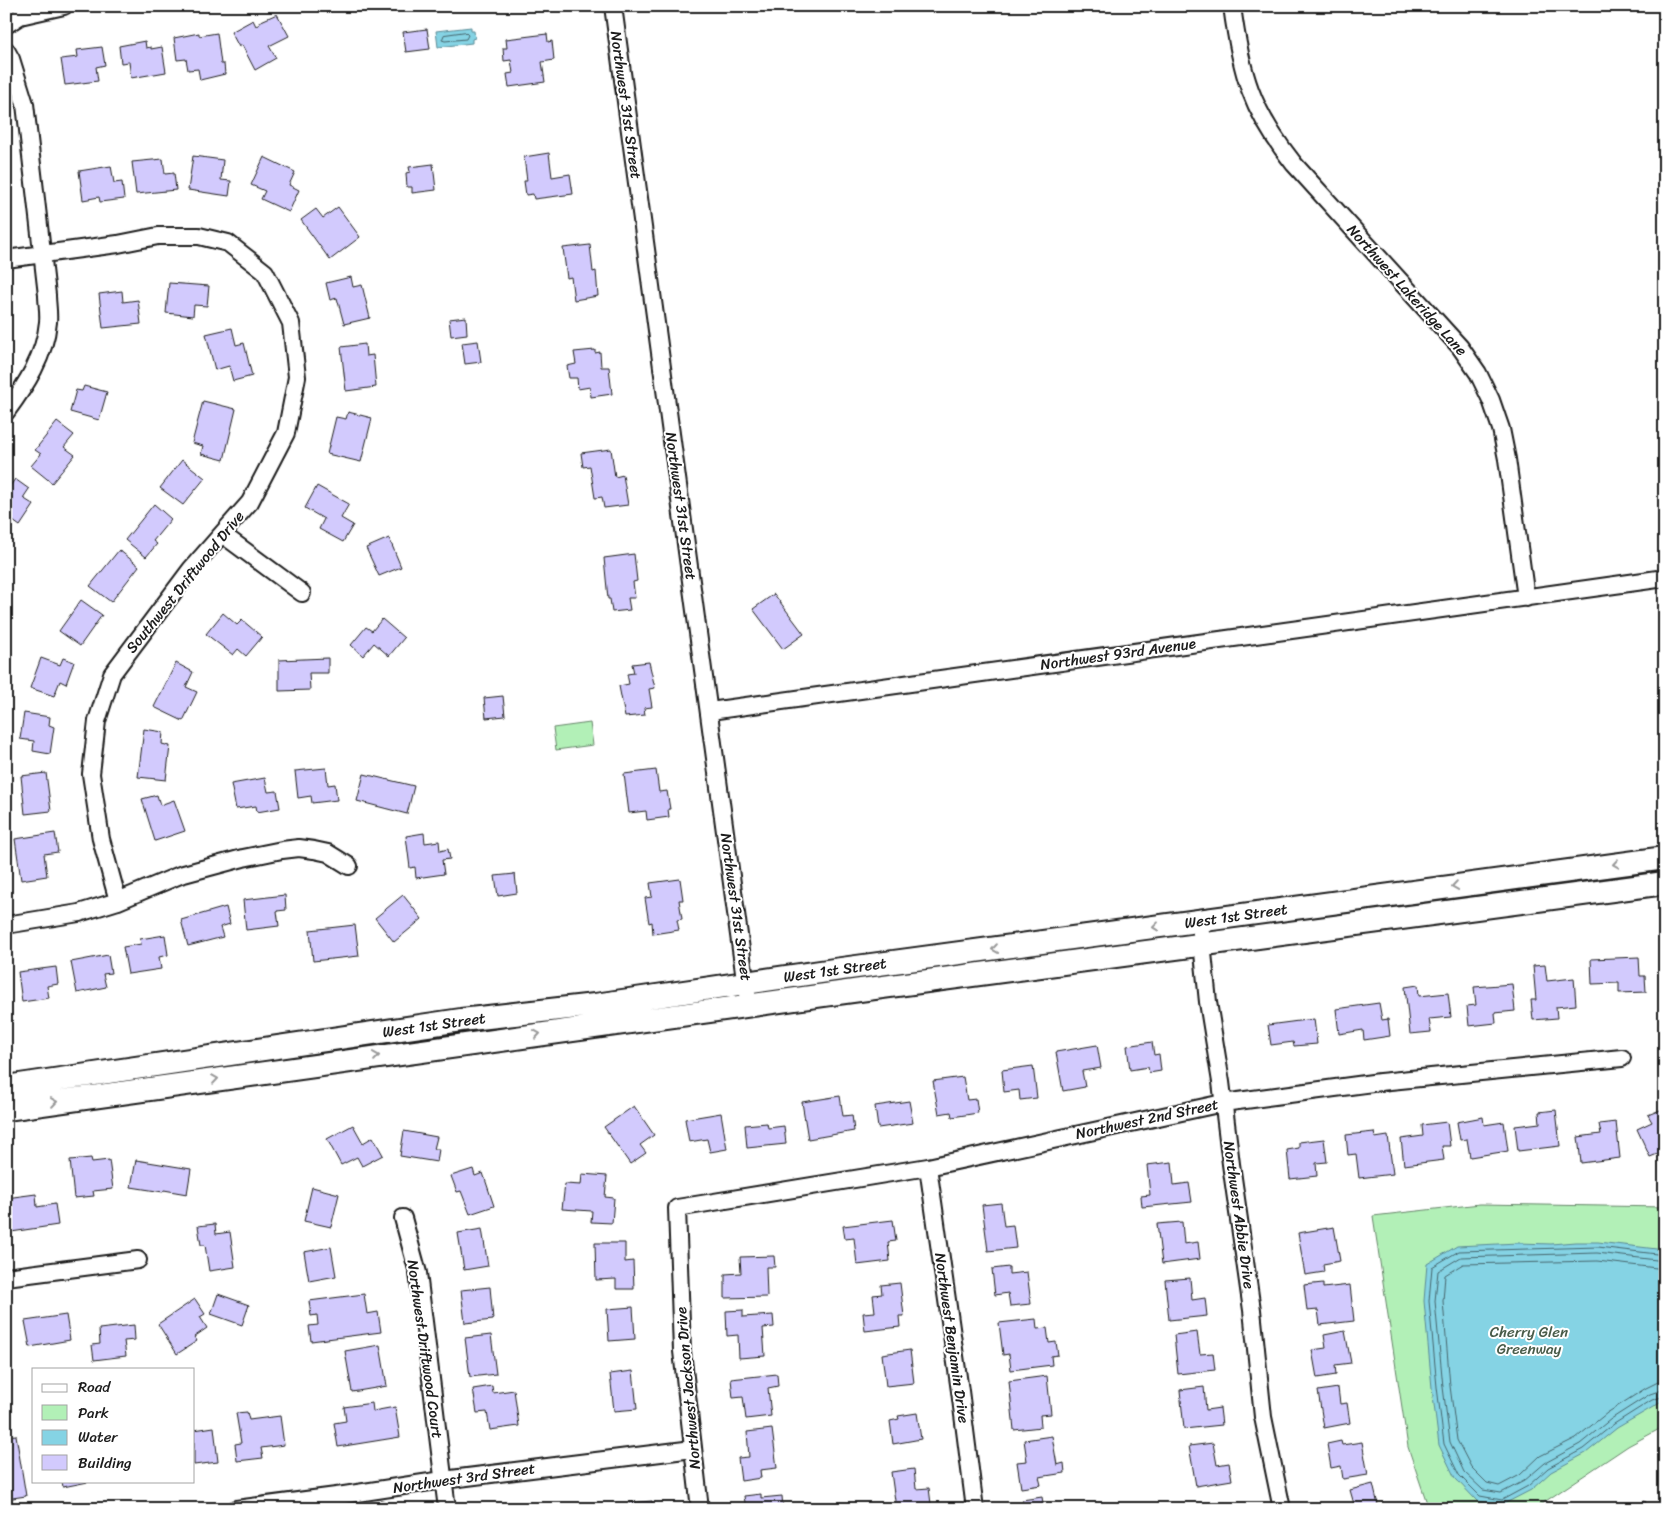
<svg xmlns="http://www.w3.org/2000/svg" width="1671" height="1515" viewBox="0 0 1671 1515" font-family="Sriracha,sans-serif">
	<rect width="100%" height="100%" fill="#fff"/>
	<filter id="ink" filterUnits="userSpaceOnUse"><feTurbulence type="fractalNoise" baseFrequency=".02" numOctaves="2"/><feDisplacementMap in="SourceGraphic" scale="10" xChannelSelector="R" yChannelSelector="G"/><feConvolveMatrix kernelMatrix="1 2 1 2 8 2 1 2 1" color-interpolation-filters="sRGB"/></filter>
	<g filter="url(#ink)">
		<path fill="#b2f0b7" stroke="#67866a" d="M590,723L593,745L556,750L553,728Z
			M1480,1204L1665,1207V1426L1628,1446L1534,1509H1429L1408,1447L1373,1216Z"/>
		<path fill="#85d3e4" stroke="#5b8a94" d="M471,27V31H474L475,38L472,39V43L438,47L436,31Z
			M1575,1242H1598L1665,1250V1400L1617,1428L1586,1453L1551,1472L1531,1490L1502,1505L1477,1501L1455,1478L1439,1445L1432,1388L1424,1301L1427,1264L1457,1246L1518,1243L1551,1244Z"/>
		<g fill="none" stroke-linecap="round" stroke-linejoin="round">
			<path stroke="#46656c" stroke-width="1" d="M465,32L468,35L466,39L445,41L442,40L444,35Z
				M1665,1255L1598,1247L1459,1251L1432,1267L1429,1301L1437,1387L1444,1444L1459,1475L1480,1496L1502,1500L1528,1486L1548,1468L1583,1449L1614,1424L1652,1400L1665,1396
				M1665,1261L1597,1253L1461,1257L1438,1271L1435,1301L1443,1387L1450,1442L1464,1472L1483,1490L1501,1493L1524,1481L1545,1463L1580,1444L1611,1419L1650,1394L1665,1389
				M1665,1269L1597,1261L1463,1264L1445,1275L1443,1301L1450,1386L1457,1440L1471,1467L1487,1483L1499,1486L1520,1475L1540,1456L1576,1438L1607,1413L1646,1388L1658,1382H1665"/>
		</g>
		<path fill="#d2cafd" stroke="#1c1c1c" d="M277,14L289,36L269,46L276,58L255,70L242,45L239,47L231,32L253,20L256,26L260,24L259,22Z
			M427,29L430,49L406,52L403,32Z
			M199,33V36L217,33L221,64H224L225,74L200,80L198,69L188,70L186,59L177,60L174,38Z
			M547,34L548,42L552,41L554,60L542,62L545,82L509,87L507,74L513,73L511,60L504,61L503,48H507L506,39Z
			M145,41L146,48L151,47V49L162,47L166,72L131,78L129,62L121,63L119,46Z
			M102,47L105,65L96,67L98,81L65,85L61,59L78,57L77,50Z
			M549,153L552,177L570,174L573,194L534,199L533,194L526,195L524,181H527L524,157Z
			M193,156L223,160L221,180L231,181L229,196L188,190Z
			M264,157L295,172L289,185L299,190L289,212L261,199L265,191L251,185Z
			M163,159L165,174L174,173L176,190L136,194L132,162Z
			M433,164L436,190L412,193V187H407L406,173L410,172L409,167Z
			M111,166L114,183L122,182L124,199L100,202L99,197L83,200L79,171Z
			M338,207L360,237L330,260L301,220L316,209L323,218Z
			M590,245L593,272L596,271L598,296L574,300L571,277L567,278L563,248Z
			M351,277L353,287L362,285L370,318L344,324L337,298L330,300L326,283Z
			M169,283L209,286L207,306L194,305L193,316L166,313Z
			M122,291L123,302L138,300L141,324L103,328L99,294Z
			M466,317L467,334L451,336L449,319Z
			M232,328L236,345L244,343L252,376L233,381L229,366L215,370L206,334Z
			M478,341L481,362L465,364L462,343Z
			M365,344L366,356L373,355L376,387L346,391L341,347Z
			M595,350V353L600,352L601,367H609L612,394L591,397L590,387L578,389L577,378H569L567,366L576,364L574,352Z
			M84,386L107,392L99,420L70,412L76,390L82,391Z
			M203,401L236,409L224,460L201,454L203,446L192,443Z
			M348,412L372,418L361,462L327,454L336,417L346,419Z
			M57,422L74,435L64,447L75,455L52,483L31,466L41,454L35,450Z
			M611,449L615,477L623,475L628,505L604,508L602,497L595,498L590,466L583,467L581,453Z
			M182,460L205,478L183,505L160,488Z
			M15,479L29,489L23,498L34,505L20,526L6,516V492Z
			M317,486L349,504L341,518L353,525L343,542L319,529L324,519L305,508Z
			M154,504L171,519L153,541L157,544L146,557L125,540Z
			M389,538L401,567L379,576L366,548Z
			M119,550L139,566L111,602L90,586Z
			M634,554L637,581L633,582L635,598H628L630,610L612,612L610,599H608L604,558Z
			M774,594L804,634L783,649L753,609Z
			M81,600L102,615L80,646L59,631Z
			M223,613L237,625L242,620L262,637L246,656L238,649L233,655L206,634Z
			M382,619L404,638L389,656L374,643L363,656L351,645L366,627L372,631Z
			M41,658L60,665L63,658L74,662L66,684L60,681L54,696L30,688Z
			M328,658V673H309L310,690L279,691V660Z
			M649,662L655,688L649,689L652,707L644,708L645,715L625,717L619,686L629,684L627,674L634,673L632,664Z
			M176,663L193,672L186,687L197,692L183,721L154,707Z
			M503,696L505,716L486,718L484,698Z
			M24,713L50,717L49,725L54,727L50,754L33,751L34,741L20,739Z
			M144,729L163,732L162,744L170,746L166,780L138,777Z
			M326,768L328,785L335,784L337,800L312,803L311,796L298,798L295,771Z
			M656,770L659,792L667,791L670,809H668L669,817L647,820L646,811L629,813L624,774Z
			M46,773L51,811L25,814L21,776Z
			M364,774L414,786L407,814L357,801Z
			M265,778L268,792L277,791L280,808L257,812L256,806L236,809L231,784Z
			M157,795L160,805L174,800L185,831L155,841L142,799Z
			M55,833L58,852L44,854L47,876L21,880L15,839Z
			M424,833L425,843L439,841L440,851L448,849L450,859L442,860L444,874L416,878L415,867L410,868L406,836Z
			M515,874L517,893L498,896L495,876Z
			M680,879L683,900H679L682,919L677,920L679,930L653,934L652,922L649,923L645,898L652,897L650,883Z
			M285,895L286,910L277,911L279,926L246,930L243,900Z
			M403,895L422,919L394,942L375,918Z
			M226,907L230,924L220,927L223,937L188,946L181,920Z
			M355,925L359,956L313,961L310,930Z
			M165,935L168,955L159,957L161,969L128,974L123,947L141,944L140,939Z
			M108,955L111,973L103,974L106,987L77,993L71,962Z
			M1639,957L1640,976H1645L1646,992L1619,993V983L1592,984L1591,959Z
			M1545,965L1547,981L1574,978L1576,1005L1556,1007L1557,1018L1533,1020L1531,1000H1536L1533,966Z
			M56,967L58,984L47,986L49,998L22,1002L18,972Z
			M1512,984L1515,1011L1495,1013L1496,1023L1469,1026L1467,1006L1476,1005L1474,987Z
			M1418,985L1419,996L1448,993L1451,1017L1429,1019L1431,1032L1410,1034L1405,987Z
			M1379,1003L1382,1020L1388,1019L1390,1036L1364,1040L1363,1030L1339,1034L1336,1009Z
			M1314,1019L1317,1044L1294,1046L1293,1042L1271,1045L1268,1025Z
			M1152,1042L1154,1055L1159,1054L1161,1071L1149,1073L1148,1067L1130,1070L1127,1046Z
			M1097,1045L1101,1068L1082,1071L1085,1087L1063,1091L1056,1052Z
			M1033,1066L1037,1098L1020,1100L1019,1090L1004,1092L1002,1070Z
			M963,1077L967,1100L976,1099L978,1113L952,1117L951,1112L939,1114L933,1081Z
			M840,1096L843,1116L852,1115L854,1131L808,1139L802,1102Z
			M909,1101L913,1123L878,1128L875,1106Z
			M634,1106L654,1135L640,1145L646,1153L630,1164L604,1127Z
			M1665,1108V1151L1650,1157L1637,1129L1652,1122L1648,1115Z
			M1556,1110L1560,1146L1518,1151L1515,1126L1540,1123L1539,1112Z
			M721,1113L727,1149L710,1152L707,1139L689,1142L685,1119Z
			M1483,1117L1484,1125L1504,1122L1508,1151L1470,1157L1467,1139L1460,1140L1457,1122Z
			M1447,1122L1450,1146H1442L1444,1160L1404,1165L1401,1139L1423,1136L1422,1125Z
			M1616,1122L1620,1158L1581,1163L1578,1137L1601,1134L1599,1124Z
			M767,1123L768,1128L784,1126L786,1144L747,1148L745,1125Z
			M353,1125L363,1143L373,1137L383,1155L362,1166L357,1157L341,1165L327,1139Z
			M404,1131L437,1137L434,1149H439L437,1162L400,1156Z
			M1374,1132L1375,1138L1388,1136L1393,1174L1359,1178L1356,1154L1348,1155L1346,1135Z
			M1324,1139L1327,1162L1316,1163L1317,1176L1290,1179L1287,1150L1299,1148V1142Z
			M91,1158L92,1162L109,1160L113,1189L93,1191L94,1196L74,1198L70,1160Z
			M136,1160L191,1169L187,1194L164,1190L163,1192L131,1187Z
			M1172,1162L1174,1185L1189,1183L1192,1202L1142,1207L1141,1196L1150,1195L1147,1165Z
			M473,1169L475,1176L483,1173L494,1206L470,1214L461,1191L457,1192L451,1176Z
			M582,1174L607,1176L605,1197L614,1198L612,1223L591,1222L592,1211L562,1209L565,1184L581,1185Z
			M312,1187L339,1194L331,1227L304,1221Z
			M36,1194L37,1207L55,1204L58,1225L11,1232L6,1198Z
			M1001,1203L1004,1226L1013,1225L1016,1248L988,1251L982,1205Z
			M893,1220L896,1241L888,1242L890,1261L857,1265L854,1238L845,1239L843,1226Z
			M1182,1222L1184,1244L1198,1242L1200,1259L1162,1264L1157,1224Z
			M215,1224L216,1234L230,1232L235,1267L209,1271L205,1245H201L198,1226Z
			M1334,1227L1340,1261L1323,1264L1324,1272L1305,1275L1298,1233Z
			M482,1229L488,1266L464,1270L458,1233Z
			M595,1243H625V1262L633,1261L634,1289H616V1279L596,1280Z
			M331,1247L336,1276L309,1281L304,1252Z
			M774,1256L775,1267H766L767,1297L725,1298V1274L741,1273L740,1257Z
			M1009,1267V1274L1027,1272L1031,1304L1010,1306L1008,1293L995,1295L992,1269Z
			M1190,1278L1192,1300L1205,1298L1207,1316L1169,1320L1165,1280Z
			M900,1283L904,1316H899L900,1327L865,1331L863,1313L875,1312L873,1295L882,1294L881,1285Z
			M1323,1283V1288L1350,1285L1354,1321L1320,1325L1318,1310L1307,1311L1304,1285Z
			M490,1287L493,1320L465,1323L461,1290Z
			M218,1294L249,1305L242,1325L211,1314Z
			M364,1294L367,1314L378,1312L381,1332L311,1341L309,1326L318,1325L317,1315L311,1316L309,1301Z
			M195,1299L205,1314L200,1317L207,1328L194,1337L197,1341L177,1354L158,1324Z
			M633,1307L635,1339L609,1341L607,1309Z
			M743,1310V1317L773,1315L774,1327L763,1328L765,1356L739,1358L738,1335L727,1336L726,1311Z
			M66,1315L70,1340L30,1347L25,1321Z
			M1036,1319L1037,1329L1047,1328L1049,1343L1056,1342L1058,1355L1051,1356L1052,1365L1011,1370L1009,1354L1003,1355L999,1323Z
			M134,1325L135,1340L124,1341L126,1356L94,1360L92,1345L100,1344L99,1329Z
			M1345,1331L1351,1363L1335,1365L1336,1375L1317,1378L1312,1350L1326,1348L1324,1335Z
			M1197,1332L1200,1354L1213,1353L1215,1370L1178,1374L1174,1335Z
			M491,1335L496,1374L470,1377L465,1338Z
			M380,1345L387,1386L352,1392L345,1351Z
			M910,1350L914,1383L886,1386L882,1354Z
			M633,1371L637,1409L614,1411L610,1374Z
			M777,1374L778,1386L768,1388L771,1416L746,1419L743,1397L733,1398L731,1379Z
			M1047,1376L1051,1414L1040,1415L1041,1427L1014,1430L1009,1381Z
			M492,1386L493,1393L514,1390L519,1426L490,1430L487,1412L477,1413L473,1389Z
			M1204,1387L1206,1410L1220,1408L1222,1425L1184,1429L1180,1390Z
			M1338,1388L1340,1404L1347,1403L1350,1423L1324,1428L1318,1391Z
			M372,1403L373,1411L395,1407L400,1437L338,1447L334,1423L346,1421L344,1407Z
			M247,1412L249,1420L280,1416L284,1445L261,1448L263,1458L237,1461L235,1444L241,1443L236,1413Z
			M917,1413L921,1439L893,1444L890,1421L899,1419L898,1416Z
			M214,1427L218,1462L194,1465V1430Z
			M772,1429L777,1468L760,1470L761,1478L741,1481L738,1458L749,1457L747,1432Z
			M16,1435L26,1496L6,1499V1436Z
			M1052,1436L1057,1465L1064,1463L1065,1473L1039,1477L1041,1485L1021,1488L1017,1462L1027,1461L1024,1440Z
			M1341,1441L1342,1445L1362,1442L1368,1475L1343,1479L1341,1466L1331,1468L1327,1444Z
			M1213,1443L1217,1465L1229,1463L1232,1480L1196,1486L1189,1446Z
			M914,1469L916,1489L929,1488L931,1504L896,1508L891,1472Z
			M62,1481H88V1482L63,1487Z
			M1373,1484L1379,1509H1340V1507L1354,1504L1350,1490Z
			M761,1494V1498L782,1496L783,1509H746L744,1496Z
			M1042,1497L1044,1509H1024L1022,1500Z
			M652,1501L653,1509H630L629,1503Z
			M1645,1501L1649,1509H1631Z
			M1226,1503L1227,1509H1207V1506Z"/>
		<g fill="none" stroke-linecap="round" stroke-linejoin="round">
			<defs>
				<path id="minor" d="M613,6L747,994
					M1232,6C1241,74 1251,110 1294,164L1460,347L1478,373L1491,400L1501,429L1507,459L1526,598
					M6,25L20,16L64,6
					M6,50L11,59L25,104L47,295C47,303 49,313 48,322C45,356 26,385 6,412
					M6,259L118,244L158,236H199L228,243L265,272L291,323L297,377L286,433L250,502L191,569L112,674L97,721L91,774L101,839L118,901
					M222,534L302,593
					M710,711L1665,578
					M6,925L79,913L118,901L180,875L243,858L282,850L299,848L314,850L328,853L349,866
					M1201,933L1208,1002L1221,1082L1231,1164L1252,1310L1263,1417L1282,1509
					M928,1167L960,1391L975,1509
					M403,1218L418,1273L447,1509
					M6,1277L138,1260
					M236,1509L344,1495L443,1480L693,1449
					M700,1509L682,1351L677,1208L928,1167L1223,1103L1380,1082L1622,1058"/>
				<path id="secondary" d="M6,1087L461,1020L595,1005L834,970L1665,858
					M6,1109C558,1029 1112,956 1665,883"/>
			</defs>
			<use href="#minor" stroke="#1c1c1c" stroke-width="20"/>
			<use href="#secondary" stroke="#1c1c1c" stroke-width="26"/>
			<use href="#minor" stroke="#fff" stroke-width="16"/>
			<use href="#secondary" stroke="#fff" stroke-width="22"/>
		</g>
		<defs><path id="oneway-chevron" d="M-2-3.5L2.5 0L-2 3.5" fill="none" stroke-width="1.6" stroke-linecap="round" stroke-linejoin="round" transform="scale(1.25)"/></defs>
		<g stroke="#999">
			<use href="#oneway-chevron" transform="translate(1616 864) rotate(172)"/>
			<use href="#oneway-chevron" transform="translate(1455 886) rotate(172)"/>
			<use href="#oneway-chevron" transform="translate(1156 927) rotate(173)"/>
			<use href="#oneway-chevron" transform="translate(995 949) rotate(172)"/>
			<use href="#oneway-chevron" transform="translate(537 1034) rotate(-8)"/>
			<use href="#oneway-chevron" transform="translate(376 1056) rotate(-8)"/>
			<use href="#oneway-chevron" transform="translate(215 1079) rotate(-8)"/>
			<use href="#oneway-chevron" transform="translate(54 1102) rotate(-8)"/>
		</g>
	</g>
	<g text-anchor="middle" stroke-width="4" stroke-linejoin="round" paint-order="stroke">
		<g font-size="15" fill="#1c1c1c" stroke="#fff">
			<text transform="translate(626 105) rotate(82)" y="5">Northwest 31st Street</text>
			<text transform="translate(1407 290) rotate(48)" y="5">Northwest Lakeridge Lane</text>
			<text transform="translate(681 506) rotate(82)" y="5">Northwest 31st Street</text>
			<text transform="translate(185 582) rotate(-51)" y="5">Southwest Driftwood Drive</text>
			<text transform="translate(1118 654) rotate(-8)" y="5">Northwest 93rd Avenue</text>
			<text transform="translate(736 907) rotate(82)" y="5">Northwest 31st Street</text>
			<text transform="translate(1236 916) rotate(-8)" y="5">West 1st Street</text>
			<text transform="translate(835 970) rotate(-8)" y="5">West 1st Street</text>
			<text transform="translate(434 1025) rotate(-8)" y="5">West 1st Street</text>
			<text transform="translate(1147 1119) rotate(-12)" y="5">Northwest 2nd Street</text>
			<text transform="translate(1239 1215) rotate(82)" y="5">Northwest Abbie Drive</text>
			<text transform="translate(952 1338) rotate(82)" y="5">Northwest Benjamin Drive</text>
			<text transform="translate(425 1349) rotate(82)" y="5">Northwest Driftwood Court</text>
			<text transform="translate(688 1388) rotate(-95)" y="5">Northwest Jackson Drive</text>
			<text transform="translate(464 1478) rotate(-8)" y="5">Northwest 3rd Street</text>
		</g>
		<g font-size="15" fill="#495c4a" stroke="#fff">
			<text x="1529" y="1337">Cherry Glen<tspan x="1529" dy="17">Greenway</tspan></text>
		</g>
	</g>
	<rect width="1671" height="1515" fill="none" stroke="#fff" stroke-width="25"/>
	<rect x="12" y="12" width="1646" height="1490" fill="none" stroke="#1c1c1c" stroke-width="2" filter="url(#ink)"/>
	<rect x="32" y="1368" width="162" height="115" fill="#ffffff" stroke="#a4a4a4"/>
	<rect x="42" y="1384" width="25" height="8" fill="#ffffff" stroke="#a4a4a4"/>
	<text x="78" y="1392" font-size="15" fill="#1c1c1c">Road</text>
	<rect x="42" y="1405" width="25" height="15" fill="#b2f0b7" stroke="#a4a4a4"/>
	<text x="78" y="1418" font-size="15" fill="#1c1c1c">Park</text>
	<rect x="42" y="1430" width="25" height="15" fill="#85d3e4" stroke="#a4a4a4"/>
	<text x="78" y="1442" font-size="15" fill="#1c1c1c">Water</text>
	<rect x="42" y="1455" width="25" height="15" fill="#d2cafd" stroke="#a4a4a4"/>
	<text x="78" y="1468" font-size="15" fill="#1c1c1c">Building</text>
</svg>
